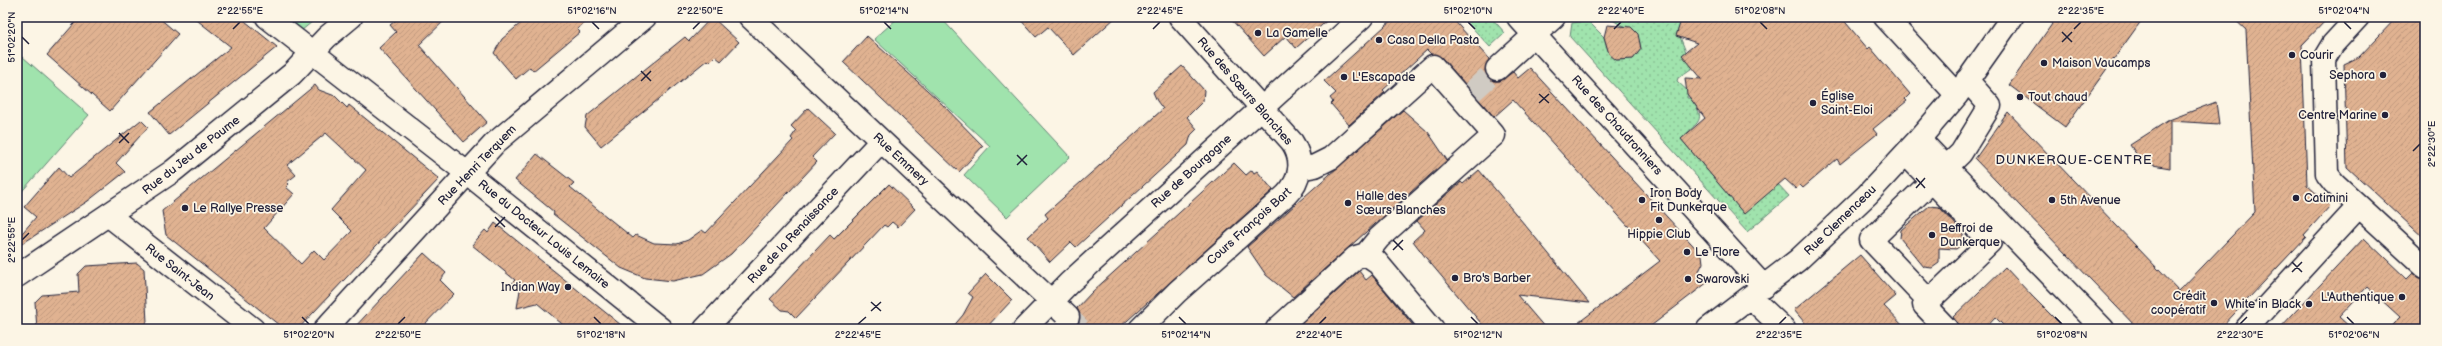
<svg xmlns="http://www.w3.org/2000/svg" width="2442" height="346" viewBox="0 0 2442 346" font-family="'Balsamiq Sans',sans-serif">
	<defs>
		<pattern id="grass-dots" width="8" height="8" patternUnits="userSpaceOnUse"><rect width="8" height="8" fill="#a0e3ad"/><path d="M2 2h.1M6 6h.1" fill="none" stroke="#8ac296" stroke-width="1.8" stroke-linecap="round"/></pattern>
		<pattern id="forest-firs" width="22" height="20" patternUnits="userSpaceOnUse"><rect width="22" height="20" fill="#a0e3ad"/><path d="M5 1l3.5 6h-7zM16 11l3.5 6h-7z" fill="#8ac296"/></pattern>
		<pattern id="building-hatch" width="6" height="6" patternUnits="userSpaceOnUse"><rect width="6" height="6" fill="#e0b291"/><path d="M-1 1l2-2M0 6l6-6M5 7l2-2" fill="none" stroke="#c0997e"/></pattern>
	</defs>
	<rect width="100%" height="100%" fill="#fcf5e5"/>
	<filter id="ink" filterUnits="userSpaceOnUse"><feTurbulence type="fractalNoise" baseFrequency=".025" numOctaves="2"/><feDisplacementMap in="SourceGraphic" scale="8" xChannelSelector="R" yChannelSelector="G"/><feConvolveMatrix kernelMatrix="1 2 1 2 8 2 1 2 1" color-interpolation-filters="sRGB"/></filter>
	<g filter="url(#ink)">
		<path fill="url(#grass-dots)" stroke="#618274" d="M1470,17H1491L1505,33L1490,47L1466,21Z
			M1610,17H1684L1676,35L1680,37L1686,52L1682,55L1695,66L1678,78L1677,81L1692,95L1687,96V98H1690C1708,121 1698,121 1681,139L1744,213L1777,183L1789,196L1747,232L1570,37L1572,23L1588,21L1604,37L1609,54L1617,60L1633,59L1641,49C1637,21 1625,33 1610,17Z"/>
		<path fill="url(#forest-firs)" stroke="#618274" d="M284,17H318L301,31Z"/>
		<path fill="#a0e3ad" stroke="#618274" d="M899,17H940L1070,157L1007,217L964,175L990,146L874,39Z
			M23,57L89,115L17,197V64Z"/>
		<path fill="url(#building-hatch)" stroke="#22223b" fill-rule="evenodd" d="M80,17H158L178,34L110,111L47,55Z
			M193,17H240L277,47L169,135L150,112L231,47Z
			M400,17H448L419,45L487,122L464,142L379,48L396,32L390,25Z
			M528,17H591L577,29L580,32L533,71L530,67L516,79L494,53L502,39Z
			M712,17L739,42L721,61L715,56L709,62L707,60L601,146L585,127L587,116L685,37L689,41Z
			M1018,17H1116L1074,55L1048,27L1036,37Z
			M1229,17H1331L1296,48L1286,36L1264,56Z
			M1395,17H1451L1489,59L1485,71L1493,81H1500L1513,72L1518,78L1530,68L1702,255L1703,263L1699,271L1708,282L1647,329H1570L1660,261L1513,100L1494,117L1442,58L1431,54L1427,50L1383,90L1385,92L1349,125L1331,104L1333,102L1330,98L1336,93L1324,81Z
			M1682,17H1841L1868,49L1870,47L1910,94L1905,99L1907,101L1873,129L1877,134L1840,164L1837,159L1803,188L1800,185L1796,189L1785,179L1744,214L1681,139L1705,118L1687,94L1685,78L1702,79L1682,55L1697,43L1676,36Z
			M2057,17H2144L2065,127L2009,85Z
			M2232,17H2329L2302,45L2307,185L2330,206L2304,235L2306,237L2220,329H2138L1975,159L2008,112L2179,291L2255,212L2246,30Z
			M2397,17H2425V239L2347,167L2344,64L2359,57Z
			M1607,25L1631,27L1638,34L1641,49L1633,59L1616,60L1609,54L1604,37Z
			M867,36L937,99L983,146L959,172L843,62Z
			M1182,66L1204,90L1203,101L1187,117L1197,129L1191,135L1188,145L1076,247L1071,242L1050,262L1028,237L1048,218L1045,214L1163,109L1157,101L1153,92Z
			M315,85L319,90L335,96L347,108L349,105L439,179L298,329H284L166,235L162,211ZM326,133L366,170L331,210L352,231L324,260L314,250L301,264L264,228L294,194L286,187L289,184L287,182L296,175L287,165Z
			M2216,102L2219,124L2170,121V168L2153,165L2137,155L2130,145L2169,120Z
			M808,108L835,133L812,157L817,162L731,254L703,274L673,281L645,278L621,268L553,214L554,212L515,180L537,154L574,183L570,187L633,238L636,235L654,243L677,244L688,240L702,230L706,233L793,140L791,138L796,131L791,126Z
			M1403,110L1428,132L1447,160L1293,297L1266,275L1247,247Z
			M141,120L148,127L116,163L125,172L88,201L17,247V239L36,217L24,207L59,167L69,178Z
			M1234,163L1246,175L1252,170L1254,173L1257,171L1273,190L1118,329H1071L1080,320V314L1077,308L1092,292Z
			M1479,170L1530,231L1589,303L1517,295L1546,329H1486L1426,258L1413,241L1425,230L1417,221L1461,182L1463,184Z
			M889,184L915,209L898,227L892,222L887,227L884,225L796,318L789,311L782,310L770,299L830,235L834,239Z
			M1929,206L1939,207L1963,232V244L1956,249L1939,248V263L1932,268L1924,267L1900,238L1901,230Z
			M495,223L538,258L626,329H568L537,303L517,308L520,290L512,283L515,280L472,245L485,230L488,233Z
			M2364,238L2407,279L2413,273L2425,279V329H2388L2400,317L2367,287L2339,317L2352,329H2279Z
			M424,253L446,273L440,280L454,294L420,329H353Z
			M1860,255L1896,296L1884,306L1906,329H1810L1794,310Z
			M137,263L144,269L147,322L141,329H37L35,302L42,295L79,292L78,274L86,266Z
			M2005,267L2032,296L2065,329H2007L1995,317L1984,329H1959L1953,317Z
			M1359,271L1366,280L1372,275L1416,329H1296Z
			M986,274L1012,300L985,329H951L963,315L973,297L968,293Z"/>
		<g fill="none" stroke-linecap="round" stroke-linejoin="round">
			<path stroke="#d0cbc3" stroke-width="22" stroke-dasharray="22 11" stroke-linecap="butt" d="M1472,92L1497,69
				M1068,317L1080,329"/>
			<defs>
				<path id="minor" d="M267,17L467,173L661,329
					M750,17L1068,317
					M1518,17L1764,287
					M1885,17L1957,95
					M2358,17L2333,44L2324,59L2327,174L2334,183L2425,267
					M1497,69L1554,17
					M1919,139L2103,329
					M1906,154L1932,181L1961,153L1990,106L1967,80
					M1299,169L1315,166L1331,158L1433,66L1494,135L1379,238L1366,254
					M108,215L253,329
					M1366,254L1376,261L1433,329
					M17,276L173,171L292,74L327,37L351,17
					M1750,297L1784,329
					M1929,301L1871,240L1932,181L1990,242L1929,301L1924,305L1947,329
					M325,329L495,143L645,17
					M705,329L881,141
					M1024,329L1069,283L1362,17
					M1140,329L1177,292L1286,195C1301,180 1304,160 1292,142L1180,17
					M1277,329L1356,257L1366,254
					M1708,329L1798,260L1867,195L1919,139L1957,95L2012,17
					M2246,329L2359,206"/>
			</defs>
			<use href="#minor" stroke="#22223b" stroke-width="25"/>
			<use href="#minor" stroke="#fcf5e5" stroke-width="22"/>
		</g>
	</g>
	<path fill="none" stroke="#22223b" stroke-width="1.5" d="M592,22L599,29M884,22L891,29M1468,22L1475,29M1760,22L1767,29M2344,22L2351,29M233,29L240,22M693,29L700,22M1153,29L1160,22M1614,29L1621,22M2074,29L2081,22M2062,32L2072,42M22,37L29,44M2062,42L2072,32M641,71L651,81M641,81L651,71M1539,94L1549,103M1539,103L1549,94M119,133L129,143M119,143L129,133M2413,151L2420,144M1017,155L1027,165M1017,165L1027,155M1916,178L1925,188M1916,188L1925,178M495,217L505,227M495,227L505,217M22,240L29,233M1393,240L1403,250M1393,250L1403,240M2292,262L2302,272M2292,272L2302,262M871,302L881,311M871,311L881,302M302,317L309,324M594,317L601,324M1179,317L1186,324M1471,317L1478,324M2055,317L2062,324M2347,317L2354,324M398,324L405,317M858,324L866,317M1319,324L1326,317M1779,324L1786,317M2240,324L2247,317"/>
	<g fill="#22223b" stroke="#fcf5e5" stroke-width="1.5">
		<circle cx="1258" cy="33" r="4"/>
		<circle cx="1379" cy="40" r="4"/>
		<circle cx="2292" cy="55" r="4"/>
		<circle cx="2044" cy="63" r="4"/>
		<circle cx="2383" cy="75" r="4"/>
		<circle cx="1344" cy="77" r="4"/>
		<circle cx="2020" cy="97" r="4"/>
		<circle cx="1813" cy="103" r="4"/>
		<circle cx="2385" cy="115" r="4"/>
		<circle cx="2296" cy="198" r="4"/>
		<circle cx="1642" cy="200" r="4"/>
		<circle cx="2052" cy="200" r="4"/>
		<circle cx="1348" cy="203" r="4"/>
		<circle cx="185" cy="208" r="4"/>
		<circle cx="1659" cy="220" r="4"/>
		<circle cx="1932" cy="235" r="4"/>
		<circle cx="1687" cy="252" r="4"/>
		<circle cx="1455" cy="278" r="4"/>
		<circle cx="1688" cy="279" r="4"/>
		<circle cx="568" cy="287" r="4"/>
		<circle cx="2402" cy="297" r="4"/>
		<circle cx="2214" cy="303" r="4"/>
		<circle cx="2309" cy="304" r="4"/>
	</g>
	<g text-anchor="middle" stroke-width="3.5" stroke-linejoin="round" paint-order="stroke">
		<g font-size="12" fill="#22223b" stroke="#fcf5e5" text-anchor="start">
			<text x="1266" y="37">La Gamelle</text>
			<text x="1387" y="44">Casa Della Pasta</text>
			<text x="2300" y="59">Courir</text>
			<text x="2052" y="67">Maison Vaucamps</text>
			<text x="2375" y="79" text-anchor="end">Sephora</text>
			<text x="1352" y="81">L'Escapade</text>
			<text x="1821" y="100">Église<tspan x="1821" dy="14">Saint-Eloi</tspan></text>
			<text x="2028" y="101">Tout chaud</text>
			<text x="2377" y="119" text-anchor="end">Centre Marine</text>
			<text x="1650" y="197">Iron Body<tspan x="1650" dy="14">Fit Dunkerque</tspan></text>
			<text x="1356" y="200">Halle des<tspan x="1356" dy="14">Sœurs Blanches</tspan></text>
			<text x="2304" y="202">Catimini</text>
			<text x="2060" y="204">5th Avenue</text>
			<text x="193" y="212">Le Rallye Presse</text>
			<text x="1940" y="232">Beffroi de<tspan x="1940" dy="14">Dunkerque</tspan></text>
			<text x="1659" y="238" text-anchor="middle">Hippie Club</text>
			<text x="1695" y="256">Le Flore</text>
			<text x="1463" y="282">Bro's Barber</text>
			<text x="1696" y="283">Swarovski</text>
			<text x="560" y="291" text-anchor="end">Indian Way</text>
			<text x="2206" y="300" text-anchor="end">Crédit<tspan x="2206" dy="14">coopératif</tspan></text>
			<text x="2394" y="301" text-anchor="end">L'Authentique</text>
			<text x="2301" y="308" text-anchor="end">White in Black</text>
		</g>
		<g font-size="12" fill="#22223b" stroke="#fcf5e5">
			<text transform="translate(1245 91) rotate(49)" y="4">Rue des Sœurs Blanches</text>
			<text transform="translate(1617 125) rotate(48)" y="4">Rue des Chaudronniers</text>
			<text transform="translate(191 155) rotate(-38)" y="4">Rue du Jeu de Paume</text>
			<text transform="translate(901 159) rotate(43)" y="4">Rue Emmery</text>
			<text transform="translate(477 165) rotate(-46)" y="4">Rue Henri Terquem</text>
			<text transform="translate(1191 171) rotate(-42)" y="4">Rue de Bourgogne</text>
			<text transform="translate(1840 220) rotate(-44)" y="4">Rue Clemenceau</text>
			<text transform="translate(1249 226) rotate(-42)" y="4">Cours François Bart</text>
			<text transform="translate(544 234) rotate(39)" y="4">Rue du Docteur Louis Lemaire</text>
			<text transform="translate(793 235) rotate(-47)" y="4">Rue de la Renaissance</text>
			<text transform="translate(180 272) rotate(38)" y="4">Rue Saint-Jean</text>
		</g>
		<g font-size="13" letter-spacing="1" fill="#22223b" stroke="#fcf5e5">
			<text x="2074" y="164">DUNKERQUE-CENTRE</text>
		</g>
	</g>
	<rect width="2442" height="346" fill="none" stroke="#fcf5e5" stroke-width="44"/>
	<rect x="22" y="22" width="2398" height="302" fill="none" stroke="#22223b" stroke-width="1.5"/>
	<g font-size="10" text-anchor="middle" fill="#22223b">
		<text x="240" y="14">2°22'55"E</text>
		<text x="592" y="14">51°02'16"N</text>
		<text x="700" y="14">2°22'50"E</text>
		<text x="884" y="14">51°02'14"N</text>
		<text x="1160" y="14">2°22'45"E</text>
		<text x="1468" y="14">51°02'10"N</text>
		<text x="1621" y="14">2°22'40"E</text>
		<text x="1760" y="14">51°02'08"N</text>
		<text x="2081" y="14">2°22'35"E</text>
		<text x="2344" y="14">51°02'04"N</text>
		<text transform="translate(11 37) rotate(-90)" y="4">51°02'20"N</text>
		<text transform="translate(2431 144) rotate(-90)" y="4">2°22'30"E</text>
		<text transform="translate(11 240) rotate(-90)" y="4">2°22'55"E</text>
		<text x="309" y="338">51°02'20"N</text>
		<text x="398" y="338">2°22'50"E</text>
		<text x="601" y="338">51°02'18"N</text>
		<text x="858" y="338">2°22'45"E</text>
		<text x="1186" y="338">51°02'14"N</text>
		<text x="1319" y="338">2°22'40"E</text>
		<text x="1478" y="338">51°02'12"N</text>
		<text x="1779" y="338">2°22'35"E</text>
		<text x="2062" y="338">51°02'08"N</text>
		<text x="2240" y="338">2°22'30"E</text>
		<text x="2354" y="338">51°02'06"N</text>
	</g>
</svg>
